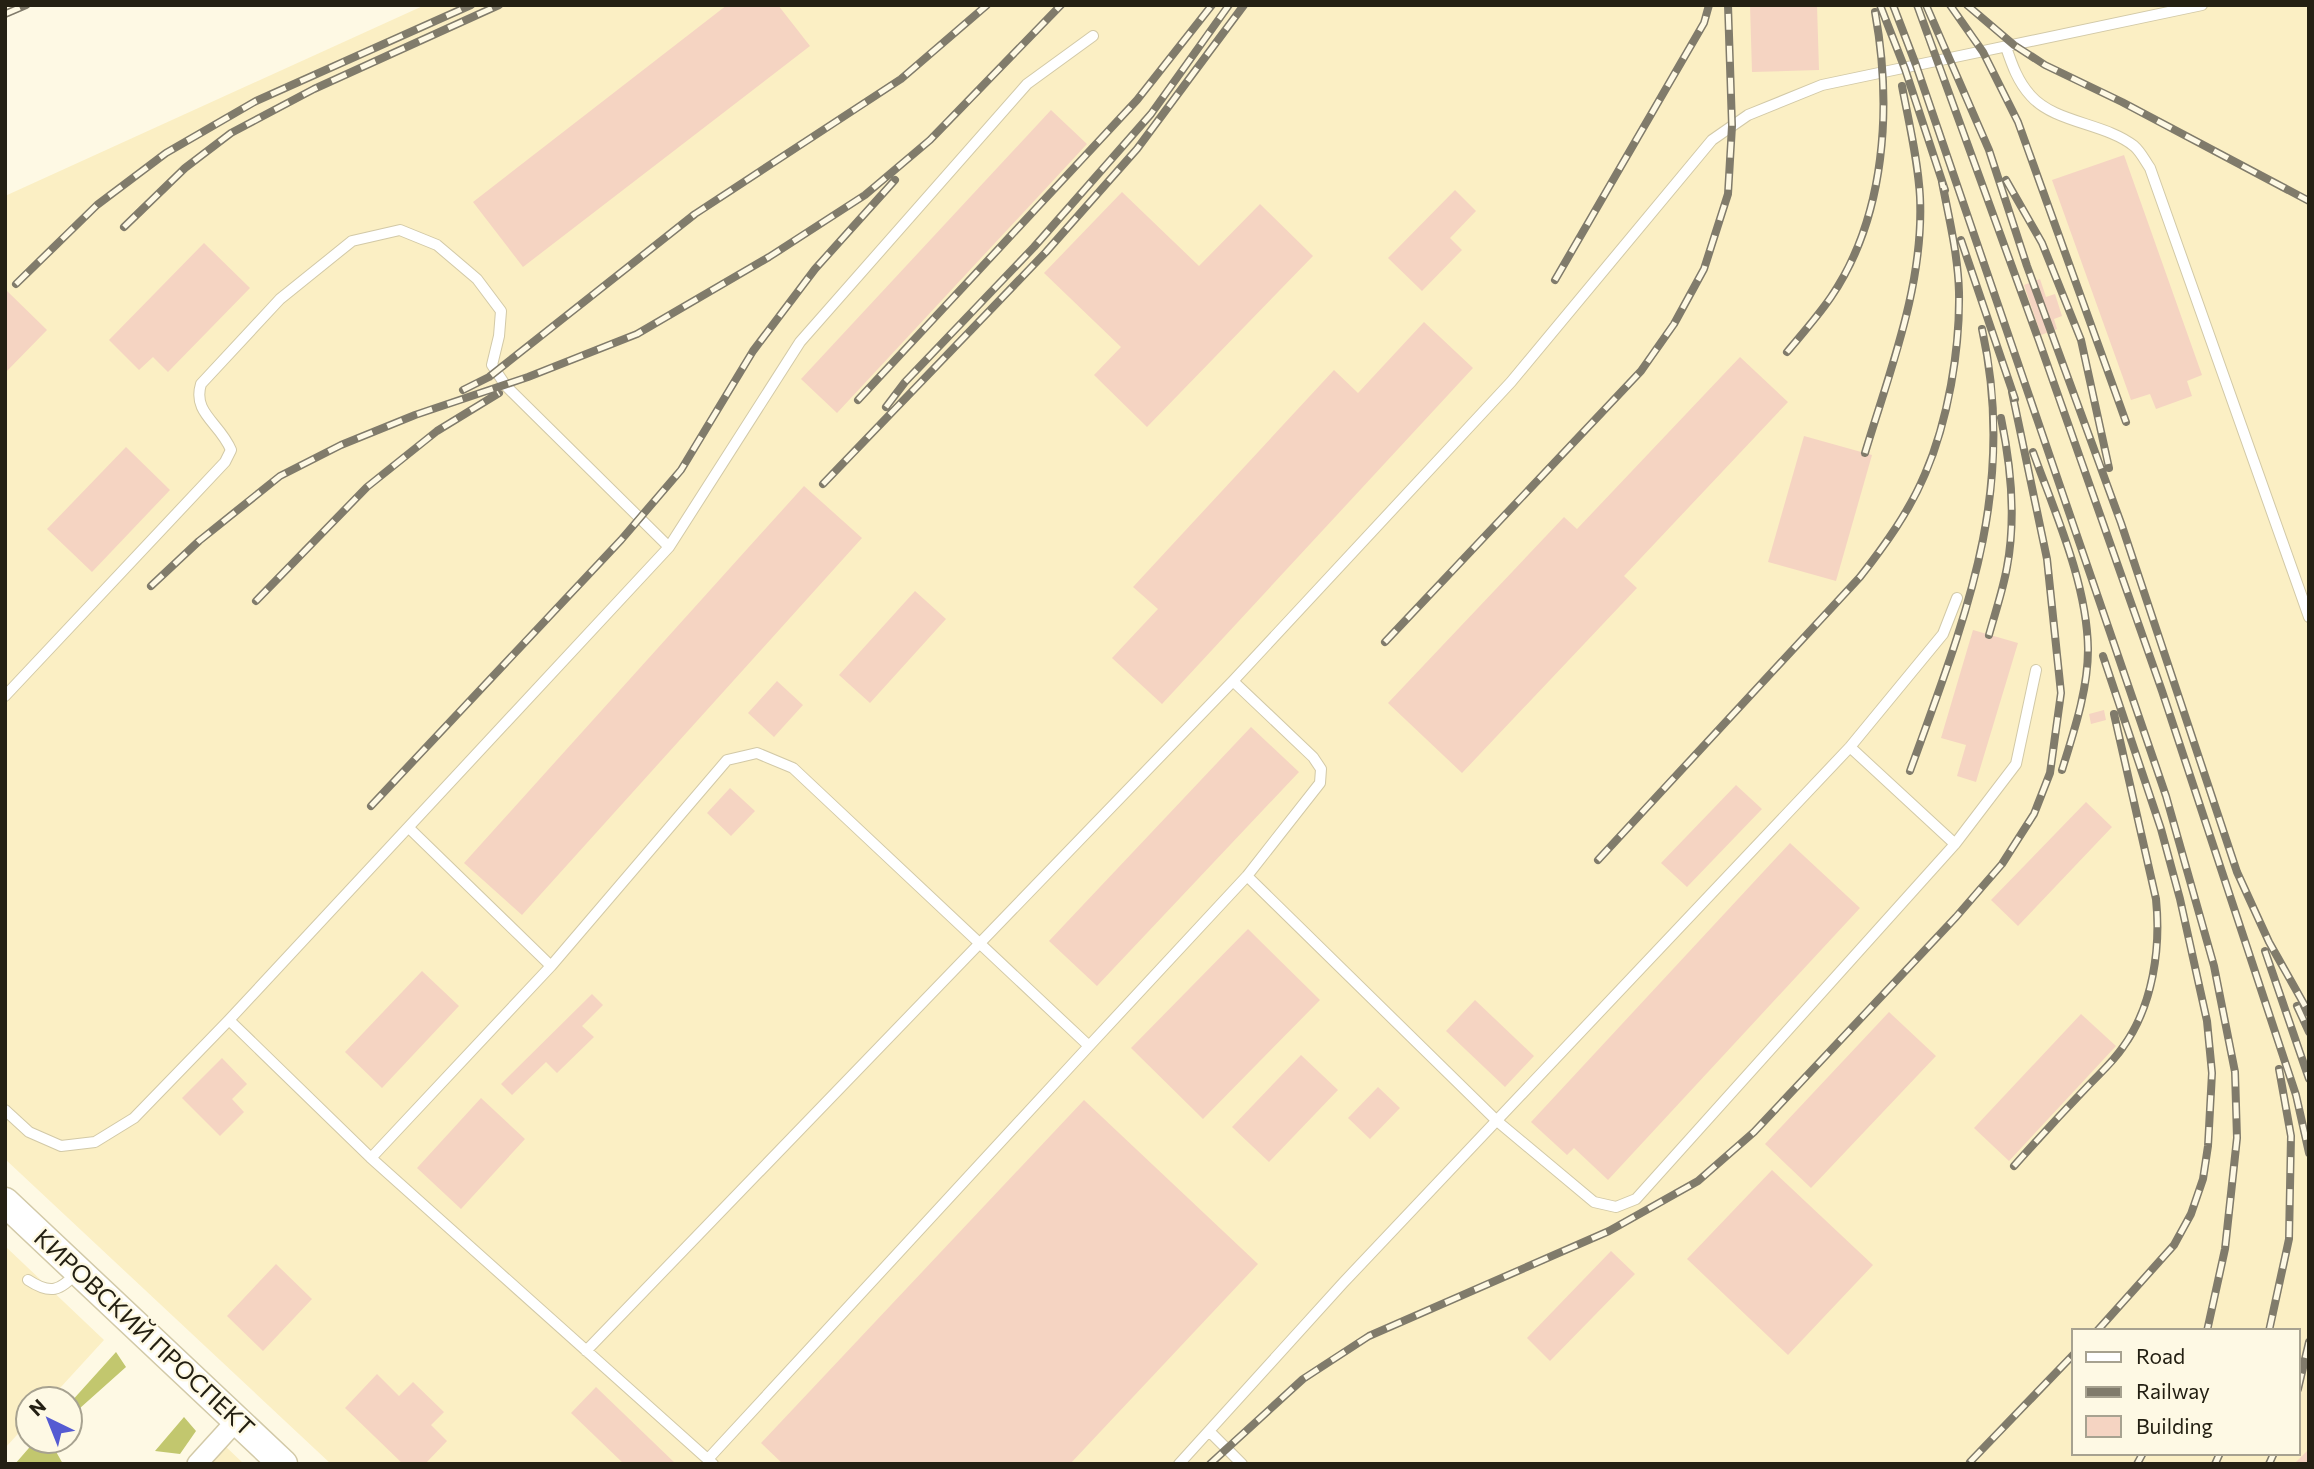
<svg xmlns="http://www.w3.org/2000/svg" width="2314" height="1469" viewBox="0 0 2314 1469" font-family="Commissioner,sans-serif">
	<rect width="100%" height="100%" fill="#fef9e4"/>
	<path fill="#fbefc4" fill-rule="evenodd" d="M425,5H2309V1464H331L5,1159V196ZM2074,1331H2298V1453H2074Z
		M5,1246L104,1340L50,1399H28V1423L5,1448Z
		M223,1444L244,1464H206Z"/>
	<path fill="#c2c76e" d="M116,1352L126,1367L70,1417V1403Z
		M184,1417L196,1431L180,1454L155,1451Z
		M35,1441H50L63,1464H15Z"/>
	<path fill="#f5d4c2" d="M727,5H778L810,46L523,267L473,202Z
		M1750,5H1817L1819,70L1752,72Z
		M1051,110L1087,144L837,413L801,379Z
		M2124,155L2202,375L2187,381L2192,396L2156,409L2150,394L2131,400L2052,180Z
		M1455,190L1476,211L1450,238L1462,250L1422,291L1388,258Z
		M1122,192L1199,266L1260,204L1313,256L1147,427L1094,375L1121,347L1044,273Z
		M204,243L250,288L168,372L153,357L139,370L109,340Z
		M2040,279L2046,297L2055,294L2062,316L2054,319L2057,329L2041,335L2024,285Z
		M5,289L47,330L5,373Z
		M1424,322L1473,368L1162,704L1112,658L1158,609L1133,587L1334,370L1358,393Z
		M1740,357L1788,402L1624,576L1637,588L1462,773L1388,703L1564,517L1577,529Z
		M1804,436L1872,455L1836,581L1768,562Z
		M126,447L170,490L92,572L47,529Z
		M804,486L862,538L522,915L464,863Z
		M915,591L946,619L870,703L839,675Z
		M1973,630L2018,643L1976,782L1957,776L1966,745L1941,738Z
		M777,681L803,705L774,737L748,713Z
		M2104,710L2106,720L2091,724L2089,714Z
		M1251,727L1299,772L1097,986L1049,941Z
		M1736,785L1762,809L1687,887L1661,863Z
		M730,788L755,811L731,836L707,813Z
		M2086,802L2112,827L2018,926L1991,900Z
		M1790,843L1860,908L1608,1180L1574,1148L1567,1155L1531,1122Z
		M1248,929L1320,1000L1203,1119L1131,1048Z
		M422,971L459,1006L382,1088L345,1052Z
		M592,994L603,1005L582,1026L594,1037L557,1073L546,1062L512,1095L501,1084Z
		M1475,1000L1534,1056L1505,1087L1446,1031Z
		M1889,1012L1936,1056L1811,1188L1765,1144Z
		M2081,1014L2116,1046L2009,1161L1974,1128Z
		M1301,1055L1338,1090L1269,1162L1232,1127Z
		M222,1058L247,1084L232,1099L244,1112L220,1136L182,1098Z
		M1378,1087L1400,1108L1370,1139L1348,1118Z
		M481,1098L525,1139L461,1209L417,1168Z
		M1084,1100L1258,1264L1070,1464H783L761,1443Z
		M1772,1170L1873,1265L1788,1355L1687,1259Z
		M1611,1251L1635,1274L1550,1361L1527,1338Z
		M276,1264L312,1299L263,1351L227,1316Z
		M377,1374L399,1396L413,1382L444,1412L431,1425L447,1441L425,1464H403L345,1408Z
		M596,1387L676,1464H624L571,1413Z
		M2309,1449V1464H2294Z"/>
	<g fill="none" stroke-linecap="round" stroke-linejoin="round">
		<defs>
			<path id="service" d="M2006,47C2012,65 2018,82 2031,96C2055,123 2105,123 2134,146C2141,152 2145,161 2150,168L2309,617
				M5,696L225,462L231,450C220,423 192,413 201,384L280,299L352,241L400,230L437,245L477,279L501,311L499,336L492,365L506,386L669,547
				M1850,747L1955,844
				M409,828L551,966
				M1247,876L1497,1121L1594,1202L1616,1207L1636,1199L1955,844L2016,764L2036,670
				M229,1020L371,1158L713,1464
				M1089,1046L1247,876L1320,783L1321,769L1313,757L1233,681
				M5,1110L29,1132L61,1146L95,1142L134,1118L229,1020L669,547L800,342L1027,84L1093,36
				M371,1158L551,966L727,760L757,753L793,768L1089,1046L708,1459
				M28,1280C51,1295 59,1291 78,1272
				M586,1351L1233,681L1511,382L1712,140L1748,115L1822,85L2202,5
				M1209,1431L1242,1464
				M1179,1464L1343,1283L1850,747L1943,634L1957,598"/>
			<path id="minor" d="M197,1464L237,1420"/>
			<path id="secondary" d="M5,1202L283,1464"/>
		</defs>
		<use href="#service" stroke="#d2c9a7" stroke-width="12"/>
		<use href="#minor" stroke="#d2c9a7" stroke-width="22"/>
		<use href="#secondary" stroke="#d2c9a7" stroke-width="31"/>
		<use href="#service" stroke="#fff" stroke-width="10"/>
		<use href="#minor" stroke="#fff" stroke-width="19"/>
		<use href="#secondary" stroke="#fff" stroke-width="28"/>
		<defs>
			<path id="rail" d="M1880,5L1905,69L1945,190
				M1893,5L1916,65L2166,796L2214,966L2235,1072L2237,1138L2225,1249L2207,1331
				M1917,5L2039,341L2162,691L2296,1095L2309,1153
				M1926,5L1989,150L2027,266L2121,523L2237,872L2269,942L2309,1013
				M1950,5L1983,52L2018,122L2126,422
				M1967,5L2014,45L2045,65L2122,102L2309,201
				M5,14L26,5
				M2006,180L2042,243L2081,340L2109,468
				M124,227L185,168L231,133L314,89L499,5
				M1961,240L2015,399
				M1555,280L1704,23L1709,5
				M16,284L97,205L166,153L256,101L471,5
				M1787,352C1802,334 1818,316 1831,297C1886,216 1892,106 1875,12
				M463,390L489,377L695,214L901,79L987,5
				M858,400L1137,100L1212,5
				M886,407L905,382L1034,247L1151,114L1229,5
				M2033,452C2055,513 2087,583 2088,649C2088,690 2074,731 2062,770
				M1865,453C1890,370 1924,285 1920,197C1918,160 1909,123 1902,86
				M823,484L1046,252L1137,149L1244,5
				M151,586L199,541L280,476L341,445L415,415L528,377L637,334L769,257L865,195L930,140L1061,5
				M256,601L367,487L437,431L499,393
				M1989,635C1995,613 2003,590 2007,567C2016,519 2011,466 2001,418
				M1385,642L1641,371L1674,324L1704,269L1728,194L1732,126L1728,5
				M1910,771C1964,621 2018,492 1982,329
				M371,806L621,540L681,470L753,351L815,269L895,180
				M1598,860L1860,577C1885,545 1909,512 1925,474C1948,421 1960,350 1959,292C1958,255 1949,218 1942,182
				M2265,951L2309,1079
				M2297,1006L2309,1032
				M2014,1166C2038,1139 2062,1113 2087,1087C2099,1074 2113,1062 2123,1047C2153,1006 2161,948 2156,899L2114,714
				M2097,1331L2174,1245L2191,1214L2203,1179L2208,1146L2212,1073L2207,1021L2180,899L2161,829L2103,656
				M2269,1331L2289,1239L2291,1136L2279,1069
				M2298,1389L2309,1342
				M1970,1462L2074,1354
				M1210,1464L1303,1379L1369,1336L1609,1231L1698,1181L1754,1132L1956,917L2002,864L2034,814L2050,773L2061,693L2047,559L2012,392
				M2137,1464L2143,1453
				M2215,1464L2220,1453
				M2269,1464L2274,1453"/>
		</defs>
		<use href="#rail" stroke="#807b6b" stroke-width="8"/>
		<use href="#rail" stroke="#fef9e4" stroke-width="5" stroke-dasharray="16" stroke-linecap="butt"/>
	</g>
	<g text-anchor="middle" stroke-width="5" stroke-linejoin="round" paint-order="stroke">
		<g font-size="24" fill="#242013" stroke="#fef9e4">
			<text transform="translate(144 1333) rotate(43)" y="8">КИРОВСКИЙ ПРОСПЕКТ</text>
		</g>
	</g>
	<rect width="2314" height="1469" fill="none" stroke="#242013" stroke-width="14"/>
	<rect x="2072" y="1329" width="228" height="126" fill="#fef9e4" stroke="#a7a290" stroke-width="2"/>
	<rect x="2086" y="1352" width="35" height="10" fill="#ffffff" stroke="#a7a290" stroke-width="2"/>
	<text x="2136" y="1364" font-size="21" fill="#242013">Road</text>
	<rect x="2086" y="1387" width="35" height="10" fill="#807b6b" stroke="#a7a290" stroke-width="2"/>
	<text x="2136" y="1399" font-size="21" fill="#242013">Railway</text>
	<rect x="2086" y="1416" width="35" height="21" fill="#f5d4c2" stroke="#a7a290" stroke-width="2"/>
	<text x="2136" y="1434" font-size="21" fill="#242013">Building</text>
	<g transform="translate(49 1420) rotate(317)"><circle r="33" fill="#fef9e4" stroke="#a7a290" stroke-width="2"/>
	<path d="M0-5L12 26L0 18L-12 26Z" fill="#555bd2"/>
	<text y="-10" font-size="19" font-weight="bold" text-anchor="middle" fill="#242013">N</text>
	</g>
</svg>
